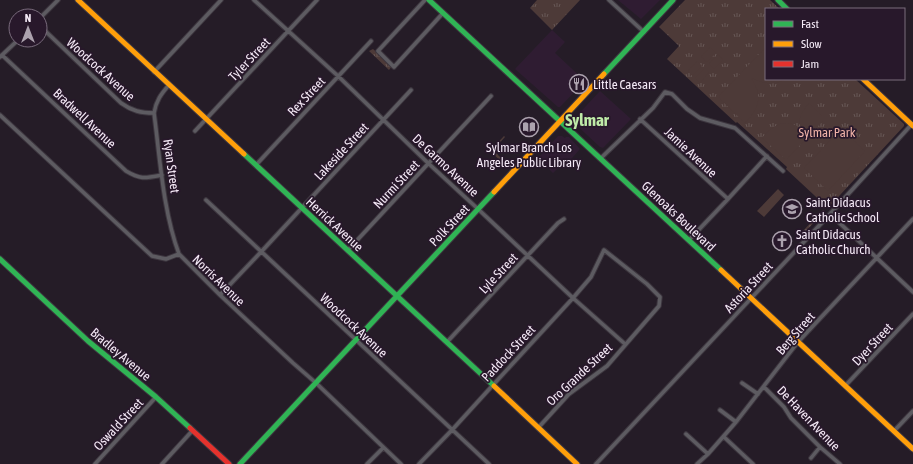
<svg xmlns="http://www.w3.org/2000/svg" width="913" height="464" viewBox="0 0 913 464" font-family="'Asap Condensed',sans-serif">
	<defs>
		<pattern id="grass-tufts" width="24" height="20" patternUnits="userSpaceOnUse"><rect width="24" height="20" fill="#4d3a38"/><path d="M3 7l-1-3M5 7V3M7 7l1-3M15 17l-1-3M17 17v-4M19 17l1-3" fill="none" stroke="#675756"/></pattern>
		<pattern id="garden-dots" width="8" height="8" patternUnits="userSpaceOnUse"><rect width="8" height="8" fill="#4d3a38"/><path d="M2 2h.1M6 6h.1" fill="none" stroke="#675756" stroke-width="1.8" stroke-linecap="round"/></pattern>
	</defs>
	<rect width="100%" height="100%" fill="#251c27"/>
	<path fill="#2f1c32" d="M618,0H660L641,19Z
		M552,30L565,42L555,53L585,81L560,107H558L515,69Z
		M600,91L631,119L603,148L600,147L572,121Z
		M558,136H562L565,138L566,137H569L580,149L566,165L563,163L553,173L538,158Z"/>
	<path fill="url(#grass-tufts)" d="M537,0H580L552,30L530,8Z
		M685,0H770L780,9H766V79H855L904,124V126L828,208L786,169L787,167L737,122L736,123L667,59L679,46L659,27Z
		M373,49L392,66L389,70L369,51Z"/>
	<path fill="url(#garden-dots)" d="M504,136L505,137L495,148L497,150L495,152L506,163L505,165L490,151Z
		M823,210L825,211L803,234L802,232Z"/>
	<path fill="#4d3a38" d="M710,47L716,53L707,62L701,57Z
		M766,47V79H785C774,87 763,83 751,78C763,96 760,107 745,123L721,100L719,96Z
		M718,54L723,60L714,69L709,64Z
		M697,61L702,66L692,76L688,71Z
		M705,68L709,72L700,83L695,78Z
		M809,103L823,117V121L787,159H785L762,138C773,125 786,117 801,129C797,118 802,112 809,103Z
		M841,129L865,151L828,191L804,168Z
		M778,189L784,195L764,217L757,211Z"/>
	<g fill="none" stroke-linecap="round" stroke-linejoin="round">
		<defs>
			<path id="street" d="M254,0L338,76L428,163L478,209L573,298L625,344
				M425,0L378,51L394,67L443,13
				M609,0L644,32
				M40,18L58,0
				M40,26L121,103C132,111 141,113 154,113
				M2,55L126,171C141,180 146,178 162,175
				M0,57L18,40
				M154,72L221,0
				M169,85C161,94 156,101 154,113C160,158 163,211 179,254
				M0,115L152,256L166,259L179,254L220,295L293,363L316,383L401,464
				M640,119L728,199
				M195,131L317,0
				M601,158L653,108L665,92L672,94L687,109L700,118L735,128L783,171
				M256,165L371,41
				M206,200L489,464
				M830,214L913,292
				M689,240L728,199L767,156
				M348,250L491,96
				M220,295L261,252L411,90
				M447,342L558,223L564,219
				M742,383L758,394
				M845,386L913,314
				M764,387L784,407L791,418L820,447L840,464
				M720,410L736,422
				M894,431L913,411
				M686,434L708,454
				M724,437L753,464
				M811,458L820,447
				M95,464L156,397
				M162,464L193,430
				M367,464L383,448
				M419,464L452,430L493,385L573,298L591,277L604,250L647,284L660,297L659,306L607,366L569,394L538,428
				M596,464L830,214L912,124
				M697,464L708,454L736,422L798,342L913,219"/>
			<path id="fast" d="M429,0L721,270
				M778,0L787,9
				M604,74L673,0
				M244,154L494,386
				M0,259L88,341L156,397L190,428
				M240,464L494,192"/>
			<path id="slow" d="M78,0L244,154
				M863,79L913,126
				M494,192L604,74
				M721,270L913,449
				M494,386L577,464"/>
			<path id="jam" d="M190,428L229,464"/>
		</defs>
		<use href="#street" stroke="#3d363f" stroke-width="5.5"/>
		<use href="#fast" stroke="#3d363f" stroke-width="7"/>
		<use href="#slow" stroke="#3d363f" stroke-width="7"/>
		<use href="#jam" stroke="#3d363f" stroke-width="7"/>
		<use href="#street" stroke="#5d5b61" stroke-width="3.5"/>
		<use href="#fast" stroke="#30b455" stroke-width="5"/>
		<use href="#slow" stroke="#ff9f0a" stroke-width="5"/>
		<use href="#jam" stroke="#e5322d" stroke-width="5"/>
	</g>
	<defs>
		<symbol id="restaurant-ring" viewBox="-11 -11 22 22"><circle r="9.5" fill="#28182b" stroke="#aca2ae" stroke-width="1.5"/><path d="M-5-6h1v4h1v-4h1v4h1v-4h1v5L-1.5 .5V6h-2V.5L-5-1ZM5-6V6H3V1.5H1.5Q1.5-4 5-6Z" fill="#aca2ae"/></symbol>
		<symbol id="library-ring" viewBox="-11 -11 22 22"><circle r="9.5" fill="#28182b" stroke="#aca2ae" stroke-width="1.5"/><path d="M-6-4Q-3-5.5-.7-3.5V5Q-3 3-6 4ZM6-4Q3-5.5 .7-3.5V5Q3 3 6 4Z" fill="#aca2ae"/></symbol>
		<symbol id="school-ring" viewBox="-11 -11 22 22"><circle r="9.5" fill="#28182b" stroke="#aca2ae" stroke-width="1.5"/><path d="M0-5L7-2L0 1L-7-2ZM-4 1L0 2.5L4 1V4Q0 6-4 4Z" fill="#aca2ae"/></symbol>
		<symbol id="church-ring" viewBox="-11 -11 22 22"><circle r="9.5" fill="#28182b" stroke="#aca2ae" stroke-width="1.5"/><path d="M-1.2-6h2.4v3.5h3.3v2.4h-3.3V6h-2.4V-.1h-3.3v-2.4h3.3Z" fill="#aca2ae"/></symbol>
	</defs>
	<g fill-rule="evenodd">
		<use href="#restaurant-ring" x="568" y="73" width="22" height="22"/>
		<use href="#library-ring" x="518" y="116" width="22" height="22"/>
		<use href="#school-ring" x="781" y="198" width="22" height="22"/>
		<use href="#church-ring" x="771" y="230" width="22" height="22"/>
	</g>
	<g text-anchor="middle" stroke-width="3.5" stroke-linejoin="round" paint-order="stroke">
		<g font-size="13" fill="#f5eaf7" stroke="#28182b">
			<text transform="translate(249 59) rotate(-47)" y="5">Tyler Street</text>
			<text transform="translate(101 69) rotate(42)" y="5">Woodcock Avenue</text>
			<text transform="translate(306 96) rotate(-47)" y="5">Rex Street</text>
			<text transform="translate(85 118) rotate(43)" y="5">Bradwell Avenue</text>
			<text transform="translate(341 151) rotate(-47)" y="5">Lakeside Street</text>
			<text transform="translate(691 152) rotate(43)" y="5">Jamie Avenue</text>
			<text transform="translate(446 165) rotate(43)" y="5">De Garmo Avenue</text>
			<text transform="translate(172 166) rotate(82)" y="5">Ryan Street</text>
			<text transform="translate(396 184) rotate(-47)" y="5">Nurmi Street</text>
			<text transform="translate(679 216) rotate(43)" y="5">Glenoaks Boulevard</text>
			<text transform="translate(335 224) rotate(43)" y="5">Herrick Avenue</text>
			<text transform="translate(449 225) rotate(-47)" y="5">Polk Street</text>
			<text transform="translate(498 273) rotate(-47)" y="5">Lyle Street</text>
			<text transform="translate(219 280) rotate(44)" y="5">Norris Avenue</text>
			<text transform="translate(748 287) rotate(-47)" y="5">Astoria Street</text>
			<text transform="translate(354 325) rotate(43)" y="5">Woodcock Avenue</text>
			<text transform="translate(795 333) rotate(-49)" y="5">Berg Street</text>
			<text transform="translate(872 344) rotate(-47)" y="5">Dyer Street</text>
			<text transform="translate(508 353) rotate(-47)" y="5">Paddock Street</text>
			<text transform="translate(121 354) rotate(40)" y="5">Bradley Avenue</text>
			<text transform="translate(579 374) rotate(-43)" y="5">Oro Grande Street</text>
			<text transform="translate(809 418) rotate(46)" y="5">De Haven Avenue</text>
			<text transform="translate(118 424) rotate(-47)" y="5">Oswald Street</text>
		</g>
		<g font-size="13" fill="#f5eaf7" stroke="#28182b" text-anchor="start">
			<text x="593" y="89">Little Caesars</text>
			<text x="529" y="152" text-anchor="middle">Sylmar Branch Los<tspan x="529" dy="15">Angeles Public Library</tspan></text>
			<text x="806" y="207">Saint Didacus<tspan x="806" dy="15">Catholic School</tspan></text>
			<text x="796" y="239">Saint Didacus<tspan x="796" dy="15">Catholic Church</tspan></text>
		</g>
		<g font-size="13" fill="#f1b3a8" stroke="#28182b">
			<text x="827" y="137">Sylmar Park</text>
		</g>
		<g font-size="17" font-weight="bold" fill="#bfeba8" stroke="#28182b">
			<text x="587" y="126">Sylmar</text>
		</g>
	</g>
	<rect x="765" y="8" width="140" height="72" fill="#28182b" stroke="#7a6c7d"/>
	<rect x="773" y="21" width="20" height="6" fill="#30b455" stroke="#7a6c7d"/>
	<text x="801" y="28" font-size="12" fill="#f5eaf7">Fast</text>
	<rect x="773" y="41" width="20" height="6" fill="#ff9f0a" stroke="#7a6c7d"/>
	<text x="801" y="48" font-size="12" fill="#f5eaf7">Slow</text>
	<rect x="773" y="61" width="20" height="6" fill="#e5322d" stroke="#7a6c7d"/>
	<text x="801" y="68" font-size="12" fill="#f5eaf7">Jam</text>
	<g transform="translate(28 28)"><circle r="19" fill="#28182b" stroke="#7a6c7d"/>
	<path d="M0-3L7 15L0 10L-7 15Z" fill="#aca2ae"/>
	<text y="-6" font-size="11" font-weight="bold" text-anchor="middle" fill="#f5eaf7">N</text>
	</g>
</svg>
